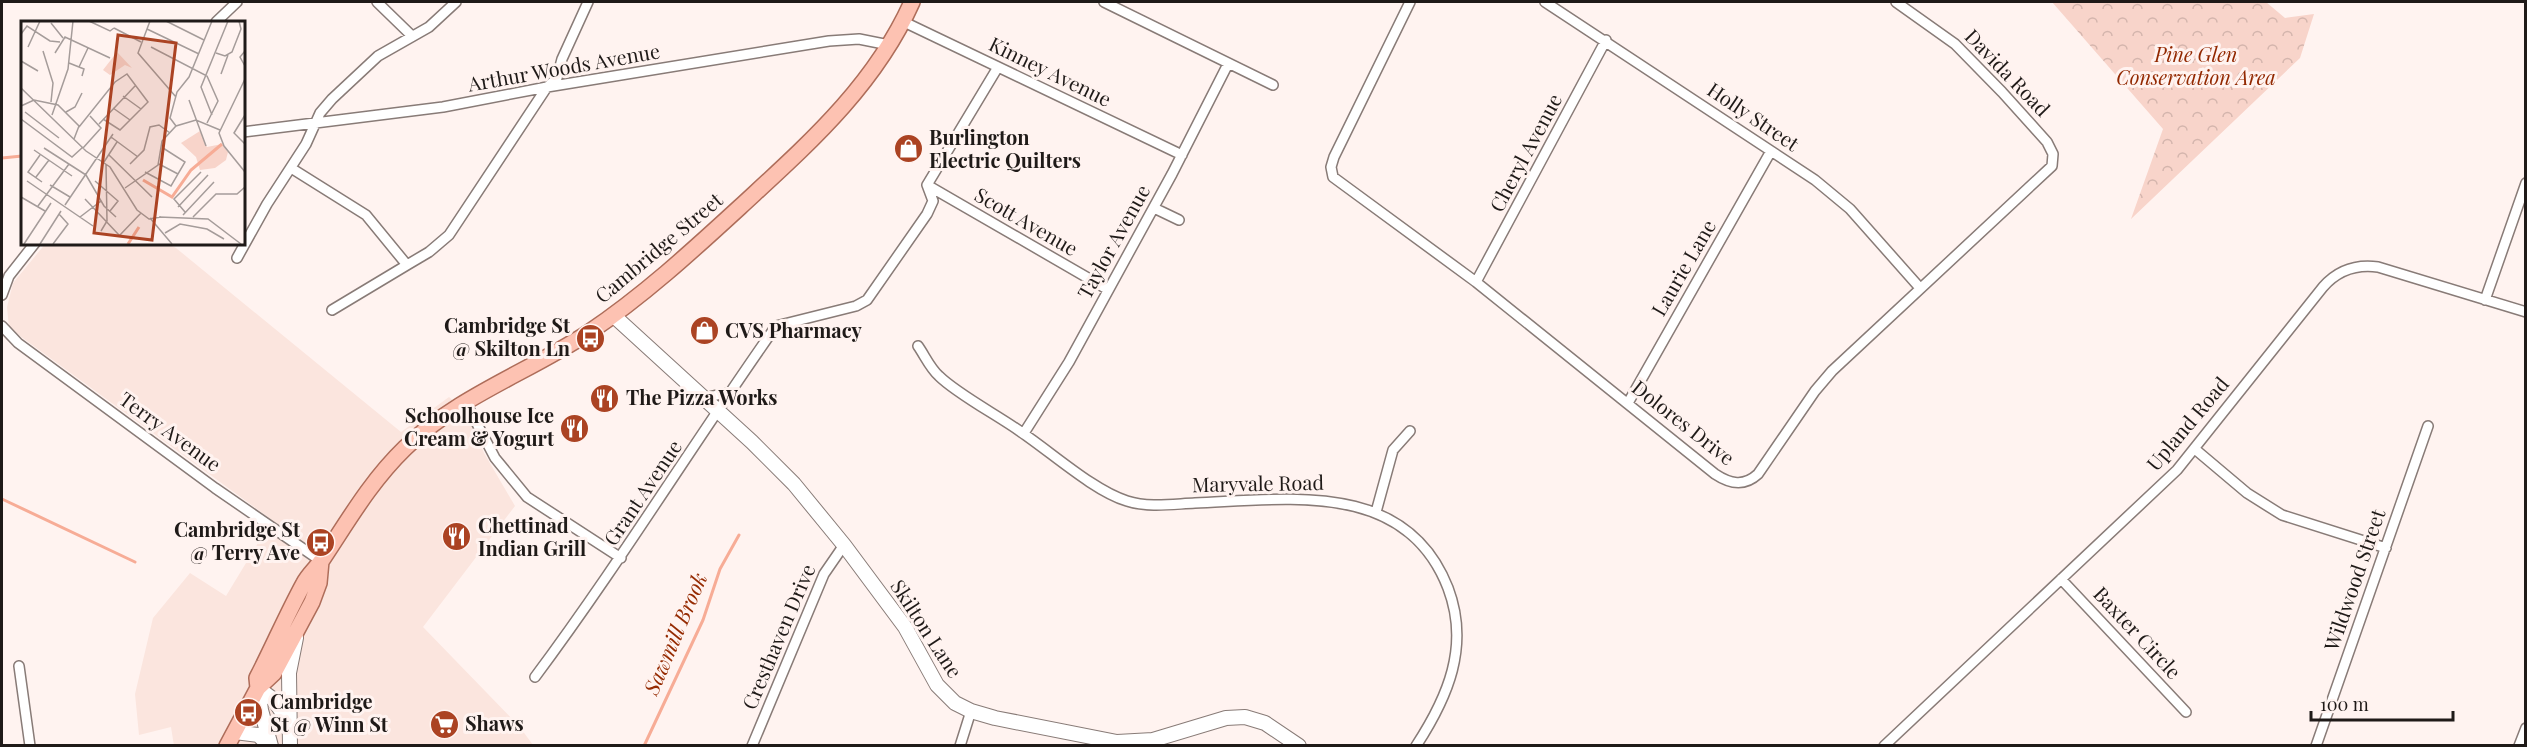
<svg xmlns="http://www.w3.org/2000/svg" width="2527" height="747" viewBox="0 0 2527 747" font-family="'Playfair Display',serif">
	<defs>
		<pattern id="park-crowns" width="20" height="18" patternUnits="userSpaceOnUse" patternTransform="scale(1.5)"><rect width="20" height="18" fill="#f8d4ca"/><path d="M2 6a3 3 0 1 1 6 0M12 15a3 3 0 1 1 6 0" fill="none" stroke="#d4b5ad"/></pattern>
	</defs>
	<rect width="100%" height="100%" fill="#fff3f0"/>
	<path fill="#fbe5de" d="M46,243H166L176,248L401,432L449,397L467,413L484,453L515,506L423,627L519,726L533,745L174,746L171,727L139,735L135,694L153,618L190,573L226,596L272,520L9,328L7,307L13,283Z"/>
	<path fill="url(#park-crowns)" d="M2052,2H2266L2285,18L2314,14L2300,58L2131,219L2163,129Z"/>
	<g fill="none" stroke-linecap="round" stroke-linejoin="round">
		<path stroke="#f7ac96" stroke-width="3" d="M2,158L22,156
			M2,499L135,562
			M644,746L703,620L720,569L739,535"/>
		<defs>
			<path id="street" d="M377,2L412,36
				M1104,2L1273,85
				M1410,2L1334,157L1331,167L1333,177L1476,282L1715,474C1730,484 1744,487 1758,474L1815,391L1832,371L2052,166L2053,154L2047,142L2002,92L1955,44L1896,2
				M1545,2L1815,180L1850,209L1920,288
				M902,21L1182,155
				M216,22L237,2
				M243,132L443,107L547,87L829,41L859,39L889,45
				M291,168L366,215L407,265L429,252L449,235L547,87L557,78L562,59L588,2
				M927,185L1107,289
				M927,185L998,67
				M1154,208L1179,220
				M237,258L267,204L306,144L320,113L332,99L378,56L429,27L456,2
				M1476,282L1606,40
				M2,295L9,276L35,243
				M2485,300L2526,183
				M332,310L407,265
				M2,326L18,343L215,488L321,561
				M918,346C925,356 930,368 939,376C957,394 999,416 1021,432C1051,452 1094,491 1127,501C1149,508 1173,504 1195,503C1289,499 1406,480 1448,588C1470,646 1448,697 1416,746
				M705,398L733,391
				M465,401L495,458L527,497L621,558
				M1628,403L1771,151
				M1024,433L1069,362L1172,174L1228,64
				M2196,450L2247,493L2282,515L2386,548
				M1376,512L1393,450L1410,431
				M2061,579L2186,712
				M19,666L30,746
				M535,677C620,563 694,442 776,326L856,306L867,300L927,214L933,201L927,185
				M752,746L824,574L844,545
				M960,746L971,711
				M1884,746L2177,470L2323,287C2337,271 2356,264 2378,267L2526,312
				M2316,746L2428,426
				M2519,746L2526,728"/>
			<path id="secondary" d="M614,316L752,442L794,484L844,545L905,627L937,685L955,703L971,711L995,718L1117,742L1153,740L1226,718L1245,717L1265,723L1299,746
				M258,688L261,710L271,746
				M258,688L274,700L288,721
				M235,732L258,735L270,746
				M290,746L289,673L296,638"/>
			<path id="primary" d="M258,688L257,678C273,647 287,614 304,583C308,575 316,568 322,560C348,521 370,482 405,448C458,396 527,373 588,333C643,296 691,252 740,207C807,145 874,87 912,2
				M227,746L258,688L274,673L312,602L319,583L321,561"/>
		</defs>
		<use href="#street" stroke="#887b77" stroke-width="12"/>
		<use href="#secondary" stroke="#887b77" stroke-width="16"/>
		<use href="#primary" stroke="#ae6d5a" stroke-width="18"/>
		<use href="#street" stroke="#fff" stroke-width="9"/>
		<use href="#secondary" stroke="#fff" stroke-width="14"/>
		<use href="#primary" stroke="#fdc2b2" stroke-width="15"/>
	</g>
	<defs>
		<symbol id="shop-disc" viewBox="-11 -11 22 22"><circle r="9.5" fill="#ab4323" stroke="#fff3f0"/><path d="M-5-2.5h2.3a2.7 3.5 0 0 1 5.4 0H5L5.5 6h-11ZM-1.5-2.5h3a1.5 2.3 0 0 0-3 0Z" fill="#fff"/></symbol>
		<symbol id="bus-disc" viewBox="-11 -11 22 22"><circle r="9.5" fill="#ab4323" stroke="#fff3f0"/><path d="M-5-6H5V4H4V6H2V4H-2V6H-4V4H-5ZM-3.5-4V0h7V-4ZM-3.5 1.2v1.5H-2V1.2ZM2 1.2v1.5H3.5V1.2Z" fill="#fff"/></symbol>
		<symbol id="restaurant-disc" viewBox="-11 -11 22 22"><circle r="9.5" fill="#ab4323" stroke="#fff3f0"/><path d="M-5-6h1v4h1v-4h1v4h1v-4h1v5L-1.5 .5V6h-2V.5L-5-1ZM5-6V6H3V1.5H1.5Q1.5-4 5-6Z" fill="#fff"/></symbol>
		<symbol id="supermarket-disc" viewBox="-11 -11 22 22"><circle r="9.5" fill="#ab4323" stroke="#fff3f0"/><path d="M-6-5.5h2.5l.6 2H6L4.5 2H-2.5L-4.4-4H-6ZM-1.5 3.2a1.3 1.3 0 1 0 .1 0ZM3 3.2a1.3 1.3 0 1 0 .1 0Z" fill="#fff"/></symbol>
	</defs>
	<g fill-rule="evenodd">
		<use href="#shop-disc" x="892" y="132" width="33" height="33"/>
		<use href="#shop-disc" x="688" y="314" width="33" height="33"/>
		<use href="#bus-disc" x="574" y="322" width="33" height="33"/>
		<use href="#restaurant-disc" x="588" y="382" width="33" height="33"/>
		<use href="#restaurant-disc" x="558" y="412" width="33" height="33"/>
		<use href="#restaurant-disc" x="440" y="520" width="33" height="33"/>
		<use href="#bus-disc" x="304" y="526" width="33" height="33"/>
		<use href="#bus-disc" x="232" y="696" width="33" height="33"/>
		<use href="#supermarket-disc" x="428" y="708" width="33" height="33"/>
	</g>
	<g text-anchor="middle" stroke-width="6" stroke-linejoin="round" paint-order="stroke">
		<g font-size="20" font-style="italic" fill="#922800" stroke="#fff3f0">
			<text x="2196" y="62">Pine Glen<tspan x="2196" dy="23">Conservation Area</tspan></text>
		</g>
		<g font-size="20" fill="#1f1a18" stroke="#fff3f0">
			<text transform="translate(564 68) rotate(-10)" y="7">Arthur Woods Avenue</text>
			<text transform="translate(1050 72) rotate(26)" y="7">Kinney Avenue</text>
			<text transform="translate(2007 73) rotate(46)" y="7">Davida Road</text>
			<text transform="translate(1753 117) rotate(34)" y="7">Holly Street</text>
			<text transform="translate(1526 153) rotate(-62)" y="7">Cheryl Avenue</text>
			<text transform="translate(1026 222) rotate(30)" y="7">Scott Avenue</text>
			<text transform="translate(1114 242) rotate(-61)" y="7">Taylor Avenue</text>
			<text transform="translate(659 248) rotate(-40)" y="7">Cambridge Street</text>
			<text transform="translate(1684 268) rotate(-60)" y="7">Laurie Lane</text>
			<text transform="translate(1683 423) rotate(38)" y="7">Dolores Drive</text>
			<text transform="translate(2188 424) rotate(-50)" y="7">Upland Road</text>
			<text transform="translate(170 432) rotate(36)" y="7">Terry Avenue</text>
			<text transform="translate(1258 484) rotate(-1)" y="7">Maryvale Road</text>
			<text transform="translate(643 493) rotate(-56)" y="7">Grant Avenue</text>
			<text transform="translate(2355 580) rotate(-71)" y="7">Wildwood Street</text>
			<text transform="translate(926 629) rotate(57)" y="7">Skilton Lane</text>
			<text transform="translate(2137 633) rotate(47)" y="7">Baxter Circle</text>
			<text transform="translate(779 637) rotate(-67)" y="7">Cresthaven Drive</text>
		</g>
		<g font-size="20" font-weight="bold" fill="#1f1a18" stroke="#fff3f0" text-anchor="start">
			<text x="929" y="145">Burlington<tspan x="929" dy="23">Electric Quilters</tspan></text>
			<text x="570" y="333" text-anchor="end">Cambridge St<tspan x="570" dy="23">@ Skilton Ln</tspan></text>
			<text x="725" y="338">CVS Pharmacy</text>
			<text x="626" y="405">The Pizza Works</text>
			<text x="554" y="423" text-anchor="end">Schoolhouse Ice<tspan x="554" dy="23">Cream &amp; Yogurt</tspan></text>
			<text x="478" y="533">Chettinad<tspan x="478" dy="23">Indian Grill</tspan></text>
			<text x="300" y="537" text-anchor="end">Cambridge St<tspan x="300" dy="23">@ Terry Ave</tspan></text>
			<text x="270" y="709">Cambridge<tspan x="270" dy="23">St @ Winn St</tspan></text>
			<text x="465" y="731">Shaws</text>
		</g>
		<g font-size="21" font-style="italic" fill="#962c04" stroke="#fff3f0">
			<text transform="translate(676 634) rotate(-67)" y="7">Sawmill Brook</text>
		</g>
	</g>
	<g transform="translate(21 21)">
		<rect width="224" height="224" fill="#fff3f0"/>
		<path d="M96,31L111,47L104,44L89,54L82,49ZM179,110L186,126L201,123L207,131L205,139L194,147L179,149L175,136L160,122Z" fill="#f8d4ca"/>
		<path fill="none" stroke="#f7ac96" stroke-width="3" d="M122,159L151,176L170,149L201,123M107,223L118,206"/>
		<path fill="none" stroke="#a59c9a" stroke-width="1.5" d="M68,0L89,10L93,7M129,0L117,32L155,76M145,0L183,19M30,2L42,17M93,7L120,21M126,8L178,33M0,13L6,5L29,20L39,21M7,26L19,0M130,26L186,55L197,80L186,102M22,30L32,62L30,81M224,30L219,36L224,45M34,32L44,16L89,37M195,32L204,35L211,31L220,8L218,0M0,40L17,50M48,42L63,48L61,55M58,46L67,27M200,53L207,34M224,58L198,112L203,125L224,151M0,67L65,130L89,146L116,189L128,198L140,196M102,75L120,88M168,79L185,125M0,85L13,79L37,84L58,105L53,118M92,87L109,99M4,91L38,117M45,91L54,86L61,72M31,94L47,48L52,0M191,94L180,66L207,0M224,94L213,112L224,123M0,98L51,136L62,126M78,103L114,65M155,105L149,97L156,71L168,56L191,0M58,106L94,61L106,53L127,81L99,109L82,98M90,116L117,136M23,127L65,154M62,127L80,107L69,95M13,129L51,155M19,134L7,151L21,161M88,134L131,176M83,141L96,121M109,143L123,129L129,106L138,104L149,112M138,143L157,153M124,151L150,165L164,141L142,127M65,154L83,185L95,196M15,156L28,139M6,160L72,205M74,160L97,180L89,190M29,164L49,176M104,167L137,144L141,120L155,105L175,99L199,109M0,176L24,190M64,178L98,214M44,184L92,113M17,185L48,143M157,186L187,154M164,191L153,178L180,151M162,194L193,161M59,196L80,180M138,196L187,198L220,223M172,196L195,173H216L224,166M129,197L151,223M80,210L86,200L85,143M144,212L159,203L186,208L203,218M98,215L120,192M3,223L30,182M19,223L40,190M32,223L47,203L38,193"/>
		<path fill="#ab4323" fill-opacity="0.15" stroke="#ab4323" stroke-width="3" d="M97,14L155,22L131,219L73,212Z"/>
		<rect width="224" height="224" fill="none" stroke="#1f1a18" stroke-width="3"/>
	</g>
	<rect width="2527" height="747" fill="none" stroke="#1f1a18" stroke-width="6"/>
	<path d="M2311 711v9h142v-9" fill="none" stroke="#1f1a18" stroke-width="3"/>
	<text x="2320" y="711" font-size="18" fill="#1f1a18" stroke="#fff3f0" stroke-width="4.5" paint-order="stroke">100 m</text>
</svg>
